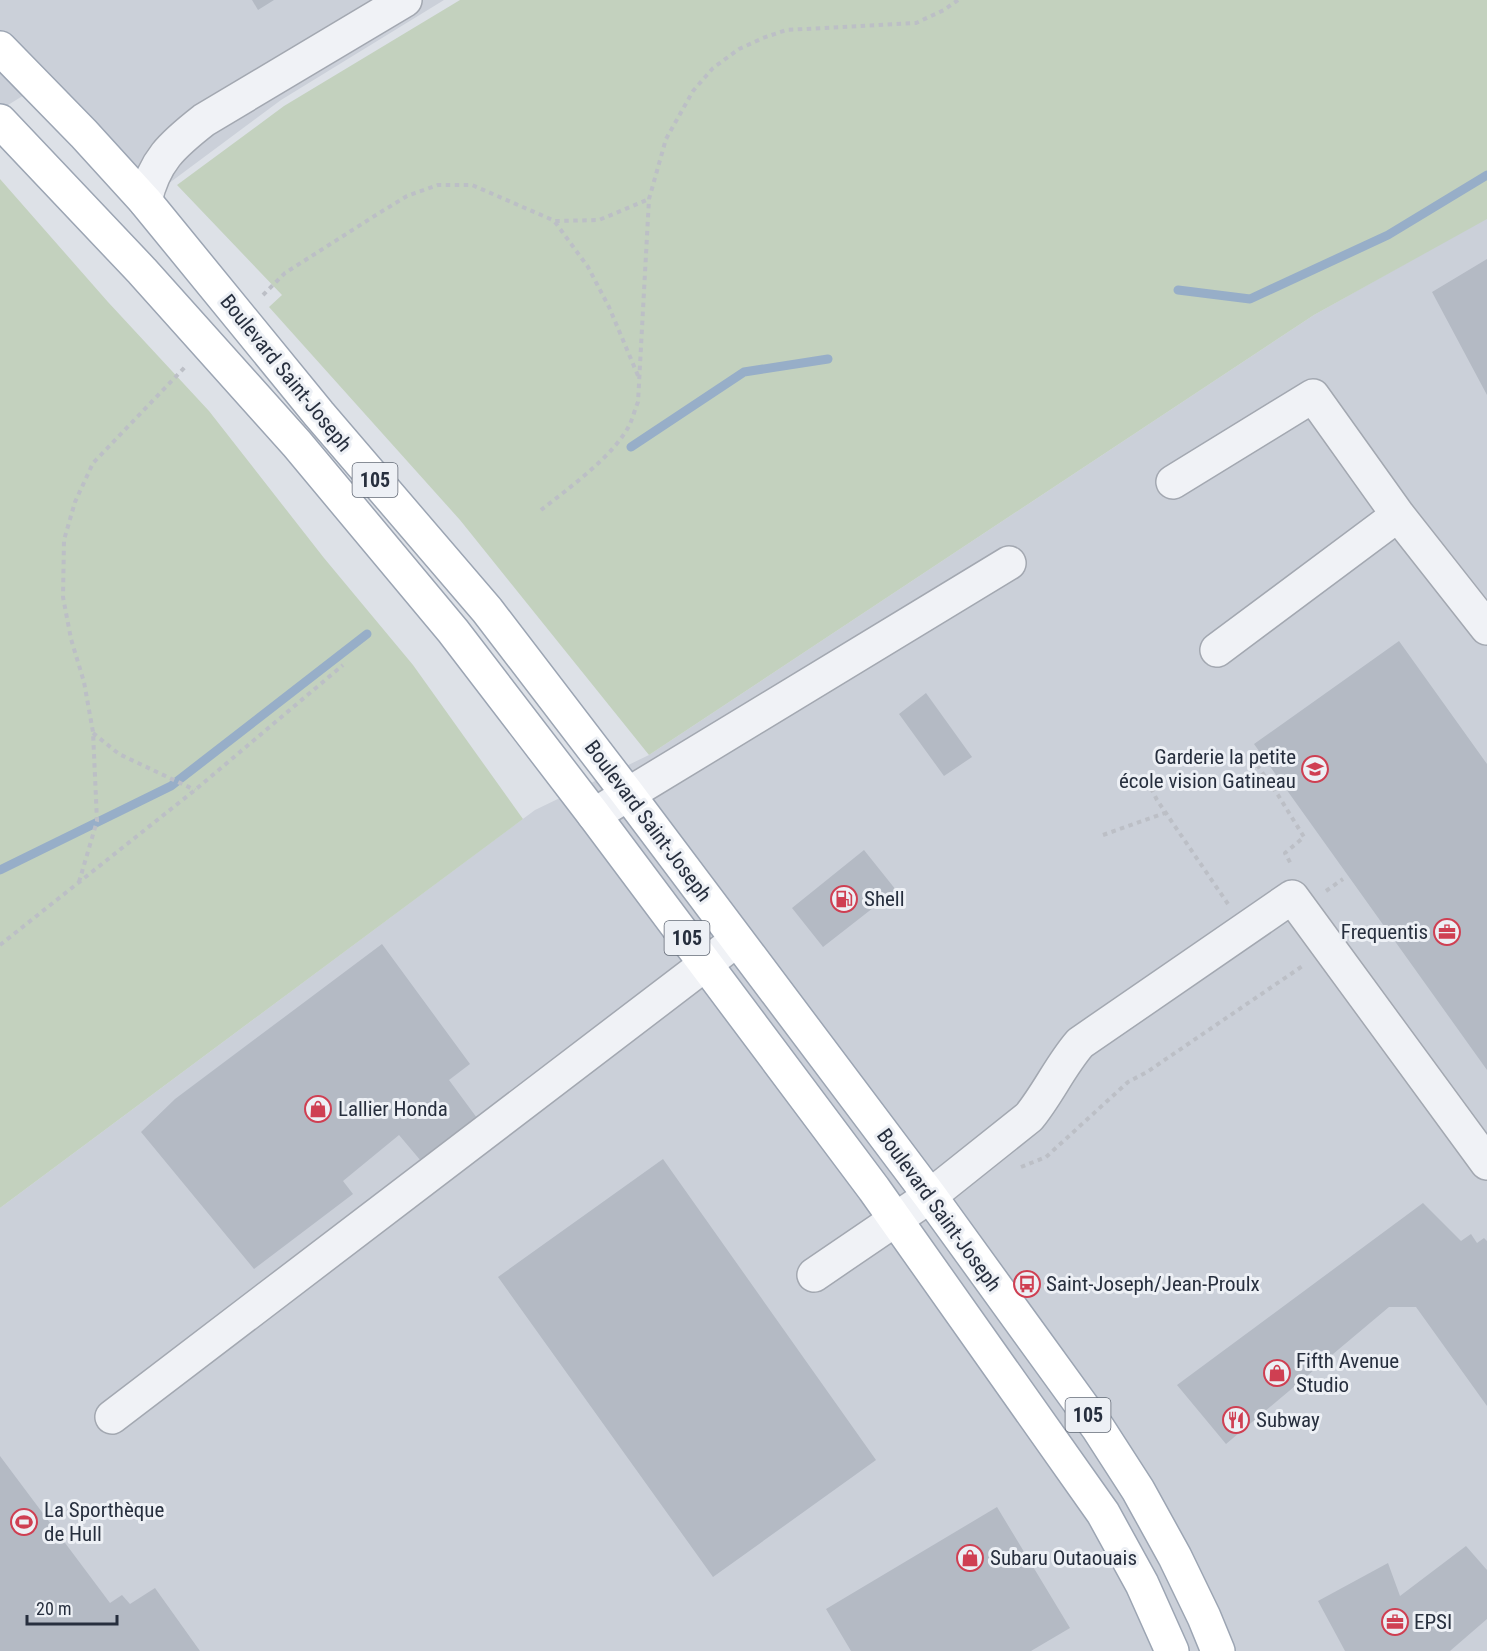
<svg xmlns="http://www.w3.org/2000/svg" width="1487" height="1651" viewBox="0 0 1487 1651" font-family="'Roboto Condensed',sans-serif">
	<rect width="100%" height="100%" fill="#dde1e7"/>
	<path fill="#cbd0d9" d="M0,0H444L281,100L145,201L37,87L0,110Z
		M1487,218V1651H0V1208L535,810L649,755L1314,315Z"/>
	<path fill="#c3d1be" d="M460,0H1487V219L1314,315L649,755L460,520L269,307L282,295L177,185L284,106Z
		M0,179L108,302L209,411L324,558L413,665L523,819L0,1208Z"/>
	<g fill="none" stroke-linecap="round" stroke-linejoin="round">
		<path stroke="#97aec8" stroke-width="9" d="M1178,290L1250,299L1388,235L1487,175
			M631,447L744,372L828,359
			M0,870L171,786L367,634"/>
	</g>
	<path fill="#b4bac4" d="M252,0H274L258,10Z
		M1487,259V395L1432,292Z
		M1399,641L1487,764V1070L1254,744Z
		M926,693L972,757L944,776L899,714Z
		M864,850L896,890L823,947L792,908Z
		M382,944L470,1064L449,1080L477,1118L421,1161L399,1135L343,1181L353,1194L254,1269L141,1132L175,1099Z
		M663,1159L876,1460L713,1577L498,1277Z
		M1423,1203L1461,1241L1471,1234L1477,1243L1484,1238L1487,1241V1406L1416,1307H1389L1226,1444L1177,1385Z
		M0,1456L110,1603L122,1595L130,1604L155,1588L200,1651H0Z
		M997,1507L1070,1628L1031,1651H851L826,1609Z
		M1466,1546L1487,1570V1619L1450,1651H1345L1318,1601L1388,1563L1400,1596Z"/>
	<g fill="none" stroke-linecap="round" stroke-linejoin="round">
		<defs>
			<path id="minor" d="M145,201C154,161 172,145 204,120L405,0
				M1173,482L1313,396L1398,515
				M1217,650L1398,515L1487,628
				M594,815L1009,563
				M814,1275L930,1196L1029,1117C1048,1094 1060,1066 1080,1043L1292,897L1487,1163
				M112,1417L737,940"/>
			<path id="major" d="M0,48L84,134L145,201L319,414L487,610L627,793L930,1196L1098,1428L1138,1490L1175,1557L1204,1617L1218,1651
				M0,121L142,271L297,444L453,631L594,815L874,1189L1103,1513L1142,1584L1172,1651"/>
		</defs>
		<use href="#minor" stroke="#a3a8b1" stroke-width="36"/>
		<use href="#major" stroke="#9ca5b3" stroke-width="36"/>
		<path stroke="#bcbfc6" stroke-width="4" stroke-dasharray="4.5 4.5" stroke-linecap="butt" d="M555,222L588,267L609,307L639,378
			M263,295L285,273L376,215L407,196L438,185H472L555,221L599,220L649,199
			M541,510C569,488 614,456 630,424C633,417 635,409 638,402L649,199L666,139L693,91L713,68L739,49L763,38L786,30L916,23L944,10L958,0
			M93,733L119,754L195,790
			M1257,765L1278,795L1304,837L1285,853L1292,866
			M1151,788L1157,800L1228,904
			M1103,835L1165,813
			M79,882L97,821L93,732L84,682L71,639L63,597L64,540L75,502L93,463L185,367
			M1326,891L1343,879
			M0,945L195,790L343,665
			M1021,1167L1046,1157L1128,1082L1147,1072L1304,965"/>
		<use href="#minor" stroke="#f0f2f6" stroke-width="33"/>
		<use href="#major" stroke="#fff" stroke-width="33"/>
	</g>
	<defs>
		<symbol id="school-ring" viewBox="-11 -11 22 22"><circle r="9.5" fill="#edf0f5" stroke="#cf3f52" stroke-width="1.5"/><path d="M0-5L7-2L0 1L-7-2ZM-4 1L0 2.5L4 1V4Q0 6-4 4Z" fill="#cf3f52"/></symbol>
		<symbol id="fuel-ring" viewBox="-11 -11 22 22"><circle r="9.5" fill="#edf0f5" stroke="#cf3f52" stroke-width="1.5"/><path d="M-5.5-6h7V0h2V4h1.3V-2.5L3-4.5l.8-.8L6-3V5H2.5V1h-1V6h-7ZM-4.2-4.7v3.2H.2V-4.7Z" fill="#cf3f52"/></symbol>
		<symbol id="office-ring" viewBox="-11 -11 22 22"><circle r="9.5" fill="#edf0f5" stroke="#cf3f52" stroke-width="1.5"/><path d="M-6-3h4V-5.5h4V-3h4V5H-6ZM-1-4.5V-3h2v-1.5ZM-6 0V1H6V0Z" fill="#cf3f52"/></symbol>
		<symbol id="shop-ring" viewBox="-11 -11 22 22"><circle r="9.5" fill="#edf0f5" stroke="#cf3f52" stroke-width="1.5"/><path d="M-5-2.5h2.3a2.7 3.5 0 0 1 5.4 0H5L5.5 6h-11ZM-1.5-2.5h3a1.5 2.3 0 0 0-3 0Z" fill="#cf3f52"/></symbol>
		<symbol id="bus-ring" viewBox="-11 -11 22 22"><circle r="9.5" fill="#edf0f5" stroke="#cf3f52" stroke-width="1.5"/><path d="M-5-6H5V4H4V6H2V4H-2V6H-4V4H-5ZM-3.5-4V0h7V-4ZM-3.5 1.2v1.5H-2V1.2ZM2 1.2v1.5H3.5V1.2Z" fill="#cf3f52"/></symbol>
		<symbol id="restaurant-ring" viewBox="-11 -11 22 22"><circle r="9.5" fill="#edf0f5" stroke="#cf3f52" stroke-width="1.5"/><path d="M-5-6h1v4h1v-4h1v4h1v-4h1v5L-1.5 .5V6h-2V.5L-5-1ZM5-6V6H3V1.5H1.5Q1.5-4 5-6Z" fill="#cf3f52"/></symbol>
		<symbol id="stadium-ring" viewBox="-11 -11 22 22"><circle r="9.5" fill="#edf0f5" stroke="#cf3f52" stroke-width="1.5"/><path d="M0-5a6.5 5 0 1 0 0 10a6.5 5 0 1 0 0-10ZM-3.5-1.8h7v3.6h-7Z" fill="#cf3f52"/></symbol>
	</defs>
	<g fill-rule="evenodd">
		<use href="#school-ring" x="1300" y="754" width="30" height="30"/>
		<use href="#fuel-ring" x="829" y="884" width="30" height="30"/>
		<use href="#office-ring" x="1432" y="917" width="30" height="30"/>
		<use href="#shop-ring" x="303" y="1094" width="30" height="30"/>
		<use href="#bus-ring" x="1012" y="1269" width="30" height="30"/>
		<use href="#shop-ring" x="1262" y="1358" width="30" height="30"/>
		<use href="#restaurant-ring" x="1221" y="1405" width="30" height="30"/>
		<use href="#stadium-ring" x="9" y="1507" width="30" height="30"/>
		<use href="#shop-ring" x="955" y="1543" width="30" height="30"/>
		<use href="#office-ring" x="1380" y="1607" width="30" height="30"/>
	</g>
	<g text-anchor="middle" stroke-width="6" stroke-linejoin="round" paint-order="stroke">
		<g fill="#edf0f5" stroke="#626975" stroke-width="1.5">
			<rect x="352.5" y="463" width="45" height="34" rx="4.5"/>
			<rect x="664.5" y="921" width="45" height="34" rx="4.5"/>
			<rect x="1065.5" y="1398" width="45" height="34" rx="4.5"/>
		</g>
		<g font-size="20" font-weight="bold" fill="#272f3e">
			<text x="375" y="487">105</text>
			<text x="687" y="945">105</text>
			<text x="1088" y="1422">105</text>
		</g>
		<g font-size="21" fill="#272f3e" stroke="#edf0f5">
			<text transform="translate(286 373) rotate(51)" y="7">Boulevard Saint-Joseph</text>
			<text transform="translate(648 821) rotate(53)" y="7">Boulevard Saint-Joseph</text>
			<text transform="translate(939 1210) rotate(54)" y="7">Boulevard Saint-Joseph</text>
		</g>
		<g font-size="21" fill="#272f3e" stroke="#edf0f5" text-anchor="start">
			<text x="1296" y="764" text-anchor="end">Garderie la petite<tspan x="1296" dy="24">école vision Gatineau</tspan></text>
			<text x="864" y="906">Shell</text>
			<text x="1428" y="939" text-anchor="end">Frequentis</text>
			<text x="338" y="1116">Lallier Honda</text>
			<text x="1046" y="1291">Saint-Joseph/Jean-Proulx</text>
			<text x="1296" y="1368">Fifth Avenue<tspan x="1296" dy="24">Studio</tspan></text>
			<text x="1256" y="1427">Subway</text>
			<text x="44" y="1517">La Sporthèque<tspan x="44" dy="24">de Hull</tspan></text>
			<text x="990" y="1565">Subaru Outaouais</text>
			<text x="1414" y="1629">EPSI</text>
		</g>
	</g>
	<path d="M27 1615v9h90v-9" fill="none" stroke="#272f3e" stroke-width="3"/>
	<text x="36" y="1615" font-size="18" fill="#272f3e" stroke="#edf0f5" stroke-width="4.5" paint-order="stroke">20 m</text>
</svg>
